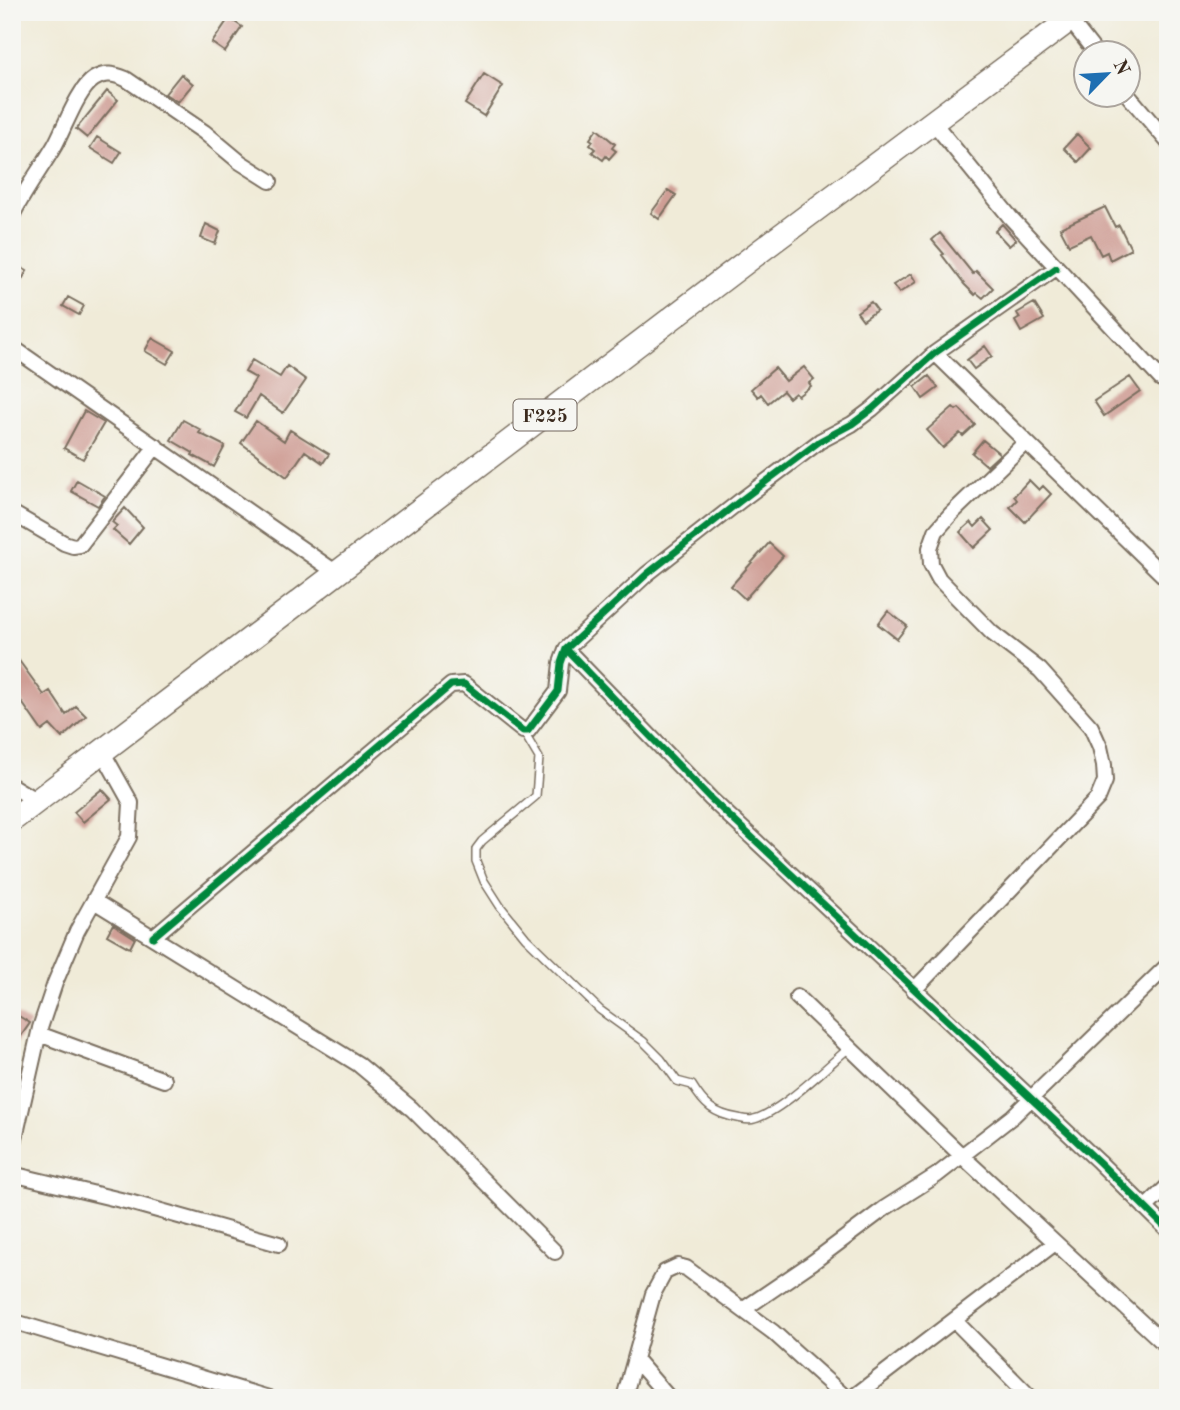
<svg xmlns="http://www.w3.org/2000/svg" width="1180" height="1410" viewBox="0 0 1180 1410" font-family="'Old Standard TT',serif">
	<rect width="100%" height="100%" fill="#f6f6f2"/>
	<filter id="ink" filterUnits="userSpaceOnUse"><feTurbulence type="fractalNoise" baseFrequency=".0143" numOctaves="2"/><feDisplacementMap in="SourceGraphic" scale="14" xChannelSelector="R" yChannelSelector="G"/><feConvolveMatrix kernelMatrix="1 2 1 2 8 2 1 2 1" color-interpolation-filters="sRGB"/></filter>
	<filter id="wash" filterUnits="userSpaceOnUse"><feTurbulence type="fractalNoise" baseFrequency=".00686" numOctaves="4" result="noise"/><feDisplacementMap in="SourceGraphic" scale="28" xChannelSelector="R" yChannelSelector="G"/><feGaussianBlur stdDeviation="1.57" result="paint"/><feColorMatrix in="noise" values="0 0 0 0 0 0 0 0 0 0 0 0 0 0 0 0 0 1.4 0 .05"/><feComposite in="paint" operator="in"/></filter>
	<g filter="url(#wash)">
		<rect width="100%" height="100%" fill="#f0ebd8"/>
		<g id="blocks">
			<path fill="#cf9e95" d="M229,18L242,27L225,52L212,43Z
				M181,74L193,84L178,102L165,94Z
				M484,74L503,86L484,116L465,104Z
				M107,91L118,100L87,138L76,129Z
				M597,129L615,144L612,148L616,151L609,159L606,156L603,160L592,152L595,149L590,145L593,141L590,139Z
				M1077,134L1091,148L1078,162L1064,148Z
				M97,137L121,152L114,163L90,148Z
				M668,190L676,195L659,219L651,213Z
				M1105,207L1115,227L1119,225L1131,249L1110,260L1107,252L1101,255L1091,235L1069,245L1060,228Z
				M206,224L220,231L215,244L201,238Z
				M1002,224L1016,240L1009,246L995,231Z
				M940,233L973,274L976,271L993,288L983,298L977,293L975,295L964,284L942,255L944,254L932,240Z
				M12,262L27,271L12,296Z
				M911,274L916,282L899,293L893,285Z
				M68,297L84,306L79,315L63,306Z
				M871,302L877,310L863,320L857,312Z
				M1034,303L1044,319L1021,332L1015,321L1020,318L1017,313Z
				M152,338L175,351L167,364L145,351Z
				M985,346L992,356L974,369L967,360Z
				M252,360L280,377L287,366L306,380L283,413L259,396L246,418L235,412L256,378L245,372Z
				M804,367L814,379L809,383L811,386L798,396L795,393L789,398L783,391L768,403L761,394L758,397L751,389L775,368L786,381Z
				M929,376L938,388L923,399L915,387Z
				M1130,377L1140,391L1104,416L1094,401Z
				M953,407L956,410L959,408L975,425L963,436L960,433L943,448L927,430Z
				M84,411L104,423L83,459L64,448Z
				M183,420L201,430L199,433L225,446L214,467L192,455L193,453L171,440Z
				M256,421L284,441L290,430L329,454L323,463L305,451L287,477L241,443Z
				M983,440L1000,454L987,466L972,453Z
				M77,480L105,496L98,506L71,491Z
				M1029,480L1039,490L1043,486L1051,494L1025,522L1010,507L1017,500L1014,496Z
				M125,508L143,527L129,544L113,530L117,526L112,522Z
				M983,519L993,530L974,548L960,532L971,522L975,527Z
				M769,543L783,556L745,599L731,586Z
				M888,611L907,626L897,639L878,624Z
				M12,651L44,695L50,691L66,715L76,706L86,716L62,738L50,725L42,731L12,688Z
				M102,789L111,799L83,822L74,812Z
				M113,924L135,938L130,948L107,935Z
				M17,1015L30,1023L12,1049V1022Z"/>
		</g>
	</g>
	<g filter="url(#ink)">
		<use href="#blocks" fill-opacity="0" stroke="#7a6e5f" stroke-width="2"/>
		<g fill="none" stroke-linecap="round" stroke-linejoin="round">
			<defs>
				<path id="lane" d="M523,731L539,758L536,796L482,841L476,849V861L484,881L500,906L526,938L600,1010L643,1041L661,1059L677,1081L692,1085C704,1105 714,1114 738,1118C743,1119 749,1121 754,1119C781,1112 826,1067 849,1048"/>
				<path id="street" d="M1070,20L1095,52
					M1127,94L1168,142
					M933,122L1010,217L1161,379
					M12,216C24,191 41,169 55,145C65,127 78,89 94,79C105,72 114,74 126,79L204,132L240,162L270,181
					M12,347L338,574
					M935,353L1168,580
					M12,513L64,543L73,546L80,545L156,446
					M566,649L711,799L1099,1162L1168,1230
					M12,786L37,801
					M94,901L358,1064L412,1109L555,1252
					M153,937L451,685L464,684L523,731H528L558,691L561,663L566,649L647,574L740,501L820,441L852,424L872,409L935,353L1056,268
					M914,990L1098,798L1105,781L1104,765L1100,747L1091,727L1040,670L992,633L939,579L931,564L930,548L936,531L951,514L1025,443
					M797,997L962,1156L1168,1347
					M39,1034L164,1080
					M12,1151L40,1028L55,983L77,931L129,837L131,803L102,751
					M12,1174L129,1202L279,1244
					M1145,1208L1168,1186
					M744,1309L813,1262L885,1208L937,1175L1013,1116L1168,965
					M954,1320L1031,1398
					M12,1321L269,1398
					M635,1359L669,1398
					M624,1398L653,1294L665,1272L678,1266L686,1268L773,1332L846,1398
					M852,1398L1055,1243"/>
				<path id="primary" d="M12,820L763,249L1080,12"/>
			</defs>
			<use href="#lane" stroke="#7a6e5f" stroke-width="10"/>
			<use href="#street" stroke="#7a6e5f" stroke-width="18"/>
			<use href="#primary" stroke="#7a6e5f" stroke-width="26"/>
			<use href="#lane" stroke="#fff" stroke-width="7"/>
			<use href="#street" stroke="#fff" stroke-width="14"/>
			<use href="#primary" stroke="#fff" stroke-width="23"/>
			<defs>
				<path id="cycleway" d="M566,649L711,799L1099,1162L1168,1230
					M153,937L451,685L464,684L523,731H528L558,691L561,663L566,649L647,574L740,501L820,441L852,424L872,409L935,353L1056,268"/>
			</defs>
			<use href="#cycleway" stroke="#f6f6f2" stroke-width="11"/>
			<use href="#cycleway" stroke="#00873e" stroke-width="7"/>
		</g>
	</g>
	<g text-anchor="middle" stroke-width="6" stroke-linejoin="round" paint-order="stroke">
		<rect fill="#f6f6f2" stroke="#73675e" stroke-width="2" x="513.5" y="399.5" width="63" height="31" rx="5"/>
		<g font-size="19" font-weight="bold" fill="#3b2a1e">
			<text x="545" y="422">F225</text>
		</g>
	</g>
	<rect width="1180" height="1410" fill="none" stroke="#f6f6f2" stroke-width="42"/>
	<g transform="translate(1107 74) rotate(65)"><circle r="33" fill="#f6f6f2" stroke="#aba49d" stroke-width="2"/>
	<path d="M0-5L12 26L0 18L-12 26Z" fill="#1f6fb2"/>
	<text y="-10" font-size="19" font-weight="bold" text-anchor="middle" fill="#3b2a1e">N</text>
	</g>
</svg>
